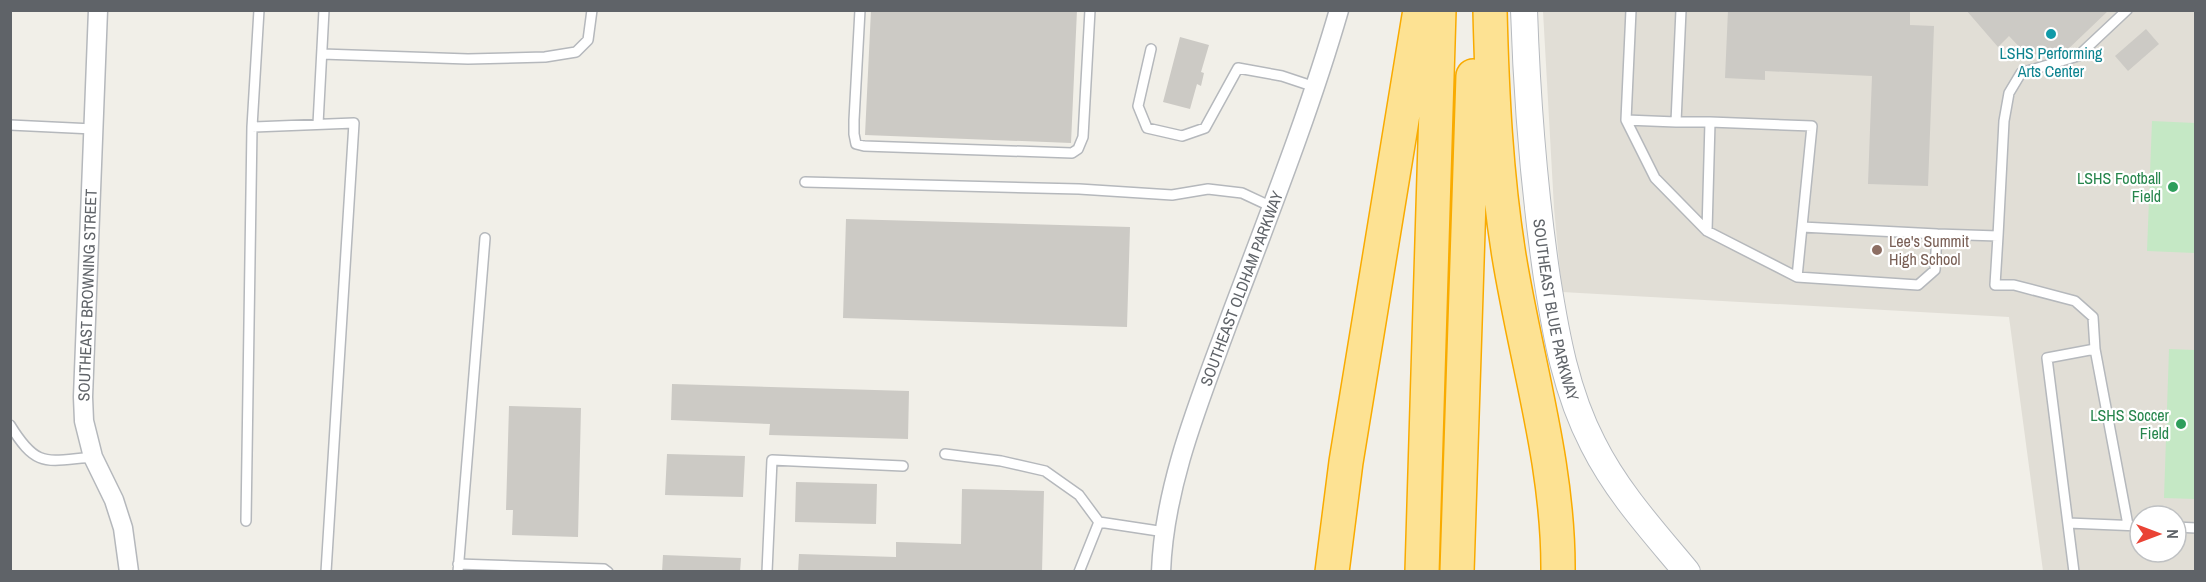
<svg xmlns="http://www.w3.org/2000/svg" width="2206" height="582" viewBox="0 0 2206 582" font-family="'Archivo Narrow',sans-serif">
	<rect width="100%" height="100%" fill="#f1efe8"/>
	<path fill="#e1ded6" fill-rule="evenodd" d="M1543,11H2195V571H2043L2009,317L1562,292L1554,208ZM2140,516H2176V552H2140Z"/>
	<path fill="#c5e8c5" d="M2152,121L2195,123V253L2147,251Z
		M2169,349L2195,350V499L2164,498Z"/>
	<path fill="#cccac5" d="M871,10H1077L1071,143L865,135Z
		M1728,10H1910V25L1934,26L1928,186L1868,184L1872,76L1765,71V80L1725,78Z
		M1966,10H2109L2064,53L2056,55L2026,54L2009,36L1998,47Z
		M2146,29L2159,44L2128,71L2115,56Z
		M1180,37L1209,45L1201,72L1204,73L1201,86L1197,84L1190,109L1163,102Z
		M846,219L1130,227L1127,327L843,318Z
		M672,384L909,391L908,439L769,435L770,424L671,420Z
		M509,406L581,408L578,537L512,535L513,510H506Z
		M667,454L745,456L743,497L665,495Z
		M796,482L877,484L876,524L795,522Z
		M962,489L1044,491L1042,572H798L799,554L896,557V542L961,544Z
		M663,555L741,558L740,572H662Z"/>
	<g fill="none" stroke-linecap="round" stroke-linejoin="round">
		<defs>
			<path id="lane" d="M259,10L252,127L354,123L326,572
				M860,10L854,120V134L856,144L864,146L1072,153L1078,149L1083,137L1090,10
				M1631,10L1626,120L1655,178L1707,231L1797,277L1918,285L1935,270L1937,234L1998,236L1995,285H2014L2075,301L2093,317L2095,349L2128,525
				M1681,10L1676,122H1710
				M1151,49L1138,106L1147,128L1182,136L1205,128L1238,68L1282,76L1315,87
				M322,54L468,59L545,57L576,52L588,40L592,10
				M1626,120L1676,122
				M318,124L324,10
				M10,125L93,129
				M805,182L1079,189L1172,195L1208,189L1242,193L1272,207
				M1802,227L1937,234
				M1707,231L1710,122L1812,126L1797,277
				M1998,236L2004,121L2009,93L2021,73L2078,56L2127,10
				M10,425C37,469 46,461 93,457
				M945,454L1001,461L1045,471L1079,495L1099,522
				M246,521L252,127
				M2068,523L2140,526
				M2176,527L2196,528
				M458,564L604,569L608,572
				M458,572L485,238
				M767,572L772,460L903,466
				M1079,572L1099,522L1165,532
				M2074,572L2047,358L2095,349"/>
			<g id="street">
				<path d="M98,10L83,397L84,421L93,457L114,500L123,528L129,572"/>
				<path id="s1" d="M1161,572C1164,486 1199,402 1228,323C1267,219 1308,117 1339,10"/>
			</g>
			<g id="secondary">
				<path id="s2" d="M1524,10C1527,100 1534,189 1547,278C1556,335 1566,392 1593,444C1617,492 1653,531 1687,572"/>
			</g>
			<path id="highway" d="M1490,10C1492,93 1496,175 1509,256C1526,361 1559,465 1558,572
				M1332,572L1346,462L1420,10
				M1422,572L1439,10
				M1457,572L1473,76"/>
		</defs>
		<use href="#lane" stroke="#b5b8bc" stroke-width="12"/>
		<use href="#street" stroke="#b5b8bc" stroke-width="21"/>
		<use href="#secondary" stroke="#b6babf" stroke-width="28"/>
		<use href="#highway" stroke="#f9ab00" stroke-width="36"/>
		<use href="#lane" stroke="#fff" stroke-width="9"/>
		<use href="#street" stroke="#fff" stroke-width="18"/>
		<use href="#secondary" stroke="#fff" stroke-width="26"/>
		<use href="#highway" stroke="#fde293" stroke-width="33"/>
	</g>
	<circle fill="#0f9aa8" stroke="#fff" stroke-width="2" cx="2051" cy="34" r="6"/>
	<g fill="#2e9e5b" stroke="#fff" stroke-width="2">
		<circle cx="2173" cy="187" r="6"/>
		<circle cx="2181" cy="424" r="6"/>
	</g>
	<circle fill="#8d6e63" stroke="#fff" stroke-width="2" cx="1877" cy="250" r="6"/>
	<g text-anchor="middle" stroke-width="4.5" stroke-linejoin="round" paint-order="stroke">
		<g font-size="16" fill="#0d838f" stroke="#fff">
			<text x="2051" y="59">LSHS Performing<tspan x="2051" dy="18">Arts Center</tspan></text>
		</g>
		<g font-size="16" fill="#27864d" stroke="#fff" text-anchor="end">
			<text x="2161" y="184">LSHS Football<tspan x="2161" dy="18">Field</tspan></text>
			<text x="2169" y="421">LSHS Soccer<tspan x="2169" dy="18">Field</tspan></text>
		</g>
		<g font-size="16" fill="#785e54" stroke="#fff" text-anchor="start">
			<text x="1889" y="247">Lee's Summit<tspan x="1889" dy="18">High School</tspan></text>
		</g>
		<g font-size="16" fill="#5f6368" stroke="#fff">
			<text dy="6" stroke="none"><textPath href="#s1" startOffset="296">SOUTHEAST OLDHAM PARKWAY</textPath></text>
			<text transform="translate(87 295) rotate(-88)" y="6">SOUTHEAST BROWNING STREET</text>
			<text dy="6" stroke="none"><textPath href="#s2" startOffset="302">SOUTHEAST BLUE PARKWAY</textPath></text>
		</g>
	</g>
	<rect width="2206" height="582" fill="none" stroke="#5f6368" stroke-width="24"/>
	<g transform="translate(2158 534) rotate(90)"><circle r="28" fill="#ffffff" stroke="#bfc1c3" stroke-width="1.5"/>
	<path d="M0-4.5L10 22L0 15L-10 22Z" fill="#ea4335"/>
	<text y="-9" font-size="16" font-weight="bold" text-anchor="middle" fill="#5f6368">N</text>
	</g>
</svg>
